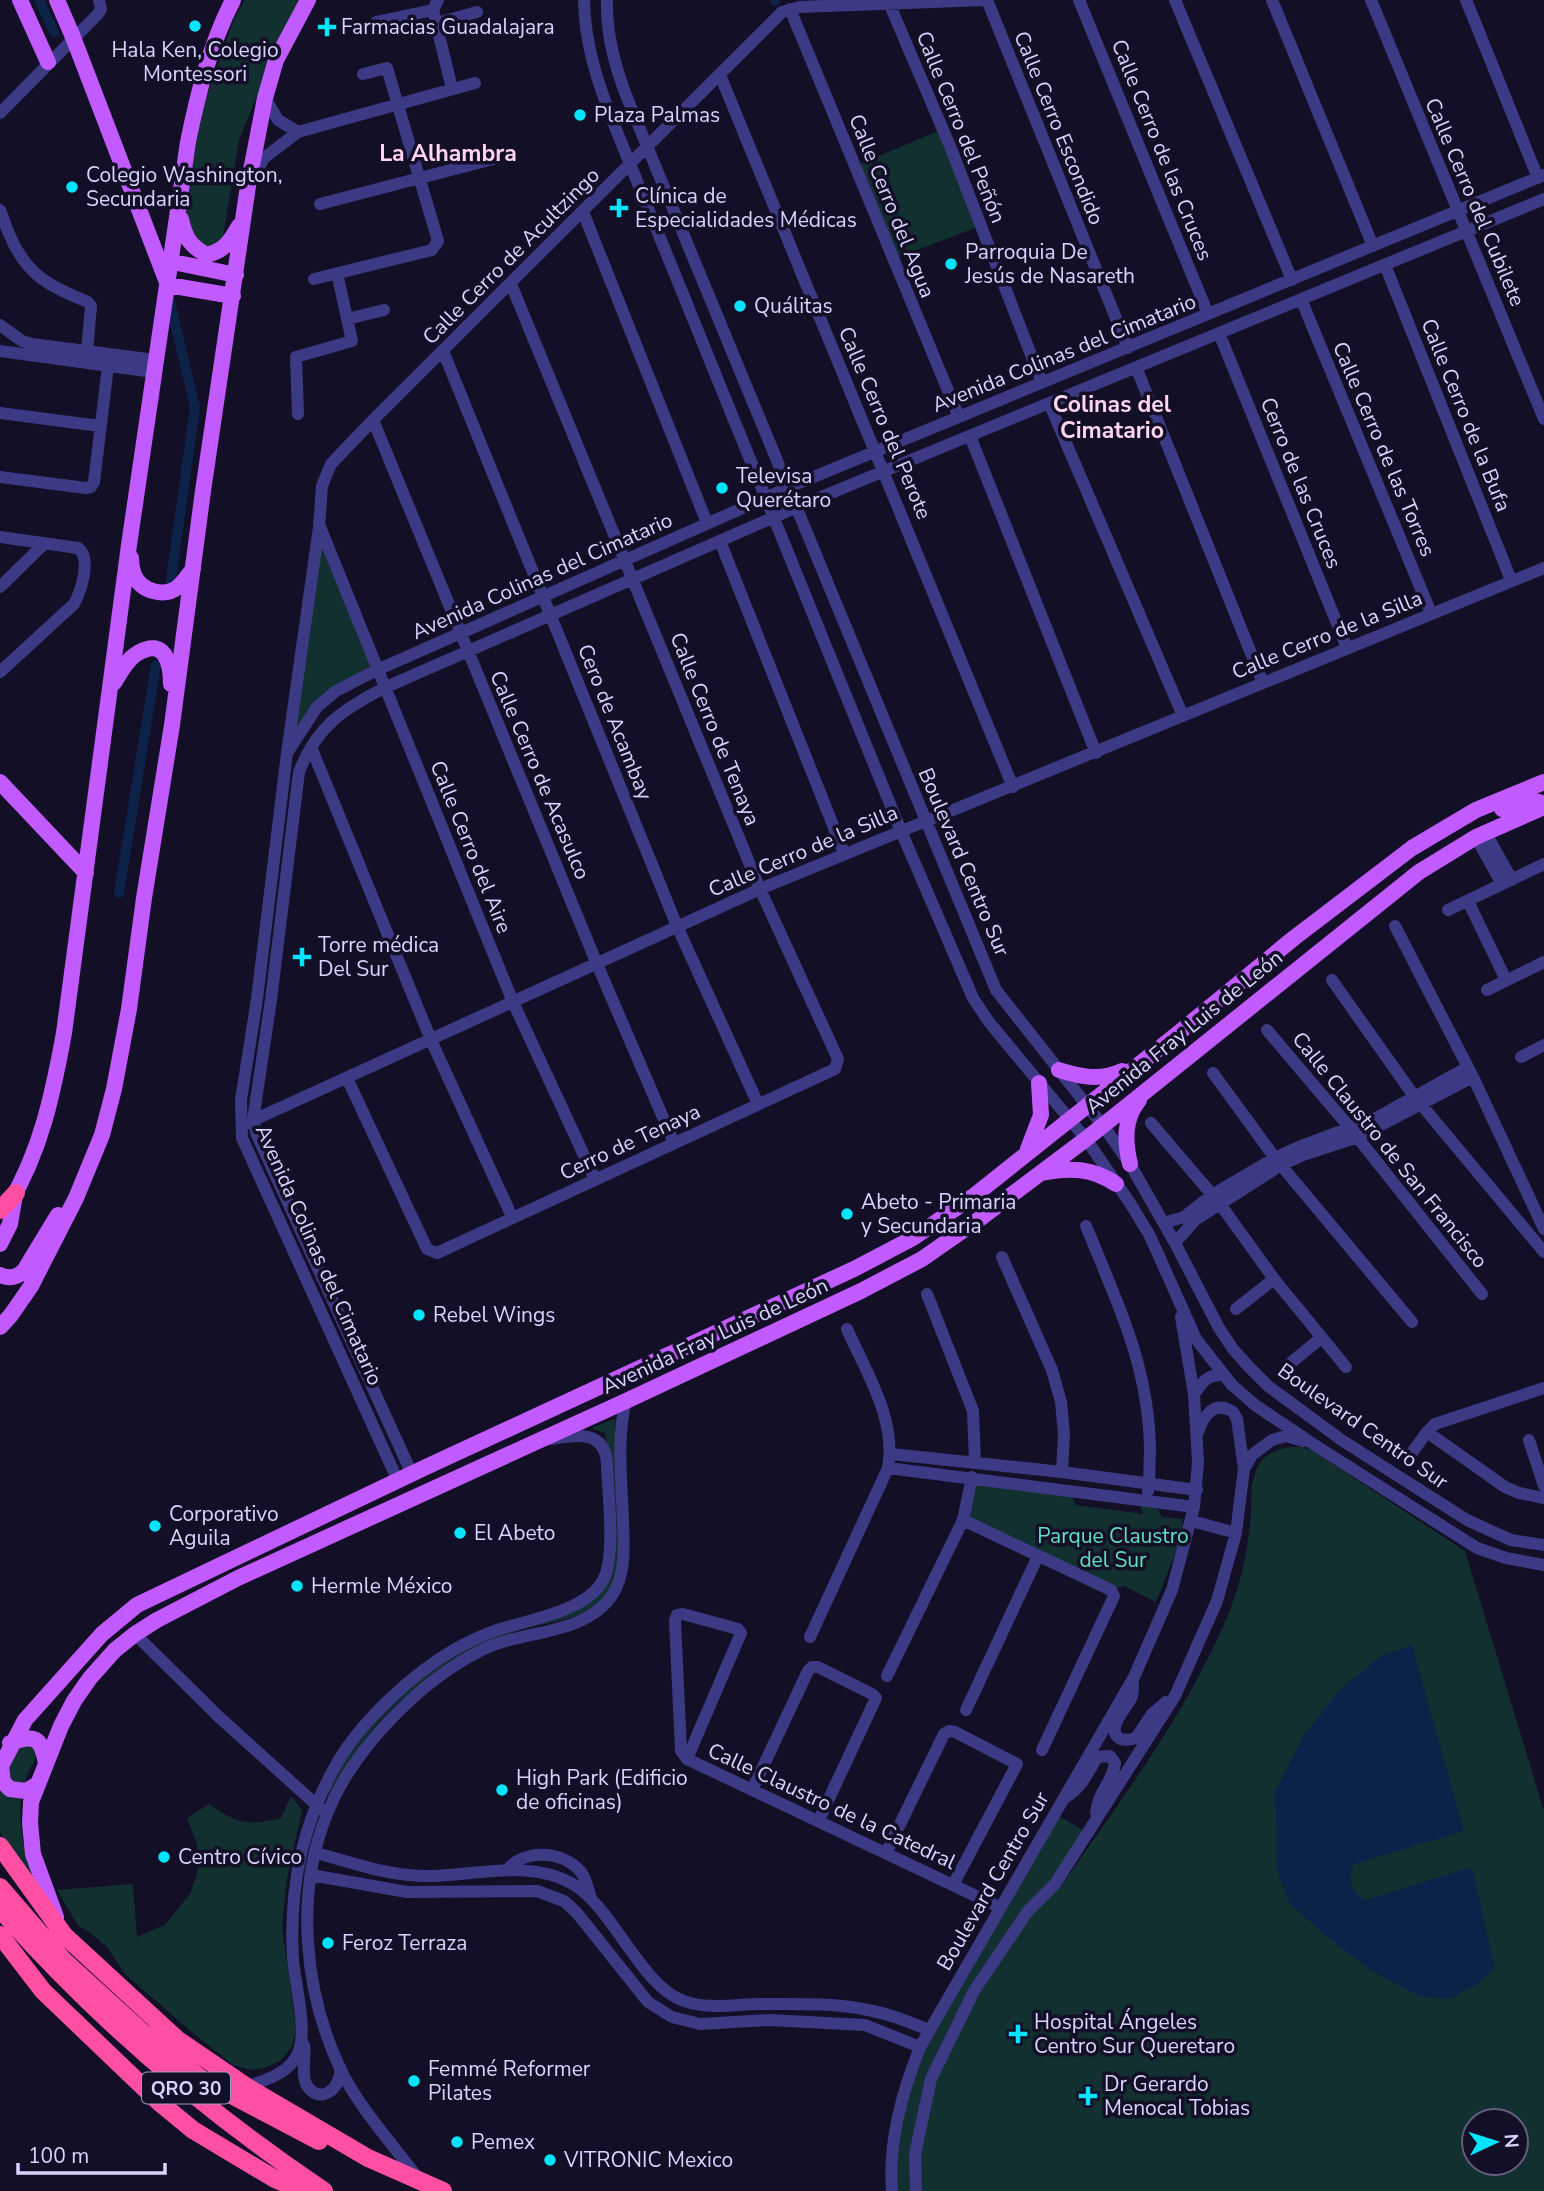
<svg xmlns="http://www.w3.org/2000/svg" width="1544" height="2191" viewBox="0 0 1544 2191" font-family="'Nunito Sans',sans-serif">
	<rect width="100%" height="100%" fill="#130f26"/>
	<path fill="#12302f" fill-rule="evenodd" d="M245,0H302L285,27L239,140L223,237L213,247L196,244L189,229L185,206L203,107L234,19Z
		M943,129L982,231L975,228L894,259L855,166Z
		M319,527L377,670L336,691L287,753Z
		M615,1419C617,1455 630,1554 615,1583C592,1626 547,1618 509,1634C494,1640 480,1650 467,1658C453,1666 438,1673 425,1682C383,1710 353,1751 329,1794L326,1791L365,1729L419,1679L472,1644L542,1619L607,1578L611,1460L605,1433L591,1428Z
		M1289,1447H1303L1313,1451L1465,1551L1544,1811V2191H892L908,2080L1054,1813L1086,1832L1055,1884L1059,1889C1122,1798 1193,1706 1233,1602C1243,1574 1249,1542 1251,1513C1252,1497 1250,1480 1258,1466C1264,1454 1277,1450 1289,1447ZM1474,2121H1516V2163H1474Z
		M972,1477L1069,1490L1076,1505L1143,1514L1139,1499L1153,1501L1162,1517L1183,1519L1179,1544L1156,1602L1124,1586L1111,1589L963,1520Z
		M34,1742L38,1754C33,1763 27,1774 24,1784C14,1819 26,1857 37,1891L0,1832V1777L15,1743Z
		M291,1796L302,1810L287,1879L282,1927L296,2028L292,2047L280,2061L264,2068L251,2070L233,2065L188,2029L125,1974L107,1947L89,1932L78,1926L57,1890L133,1884L137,1937L165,1925L190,1894L198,1871L197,1844L187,1818L209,1804C238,1824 246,1826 281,1818Z"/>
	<path fill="#0c2248" d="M1412,1645L1464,1831L1354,1864C1347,1881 1350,1889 1365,1900L1472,1867L1495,1968L1479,1983L1450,1999L1421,1997L1372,1971L1326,1936L1289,1903L1277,1870L1275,1792L1304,1735L1341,1688L1381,1656Z"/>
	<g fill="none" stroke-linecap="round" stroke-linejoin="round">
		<path stroke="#0c2248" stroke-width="10" d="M39,0L54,32
			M775,1V0
			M169,594L195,407L169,298
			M119,893L156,665"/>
		<path stroke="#3d3a85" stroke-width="12" d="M438,0L433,10L452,89
			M584,0C585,44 597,81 613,122L901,831L973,998L989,1022L1086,1139L1130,1203L1150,1236L1196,1339L1232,1385L1255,1405L1313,1444L1477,1548L1506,1558L1544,1565
			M607,0C606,37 616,71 630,105L996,990L1107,1131L1130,1164L1175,1243L1219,1328L1233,1349L1249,1367L1268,1386L1343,1441L1467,1520L1511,1540L1544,1545
			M987,0L1128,348
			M1079,0L1208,314
			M1175,0L1292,280
			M1272,0L1373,246
			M1371,0L1544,419
			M1466,0L1538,178
			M889,3L950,146L1042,383
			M790,9L959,417
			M376,22L433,10
			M437,23L477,12
			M720,75L1013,787
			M265,98L278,120L298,132
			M0,113L98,14L101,9L99,0
			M252,180L264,158L298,132L475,83
			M320,204L497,158
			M0,210C4,219 6,228 10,236C27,276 51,287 88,302L91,306L86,363
			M583,212L707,523
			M1385,265L1511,580
			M314,279L432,250L438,241L387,68L363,74
			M1301,299L1431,613
			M347,319L384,310
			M0,325L22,341L32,344L155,360
			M1219,333L1347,648
			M0,351L153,372
			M443,351L677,926L758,1104
			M1136,367L1263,683
			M1049,403L1183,716
			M0,413L100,426
			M298,414L296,357L352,341L337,273
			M373,420L597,964L674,1143
			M970,436L1096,753
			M0,477L86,488L91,487L94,482L108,366
			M320,527L513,1002L595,1179
			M0,537L78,548C92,558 81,591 74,604L0,672
			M720,541L844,853
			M0,587L44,544
			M311,747L431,1040L512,1217
			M289,750L317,707L336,691L377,670L799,483L1544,175
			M1485,832L1512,880
			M1476,837L1502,884
			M1468,901L1506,980
			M1448,910L1544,864
			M1395,926L1473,1077L1544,1229
			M1332,980L1414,1096L1544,1252
			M1487,990L1544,962
			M1267,1030L1350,1128L1482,1294
			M1521,1057L1544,1045
			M1213,1073L1275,1158L1412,1322
			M347,1078L427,1249L437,1253L835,1069L838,1059L760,889L511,284
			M247,1123L760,889L1544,568
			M1151,1123L1220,1204L1274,1279L1346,1367
			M1164,1223L1184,1217L1212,1195L1275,1158L1301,1146L1378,1117L1468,1067
			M1086,1226C1117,1302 1150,1368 1150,1453C1149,1466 1150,1479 1148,1491
			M1175,1243L1195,1220L1281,1165L1303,1155L1358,1137L1473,1077
			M1002,1257L1052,1370L1061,1402L1064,1434L1062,1472
			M927,1294L973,1411L975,1463
			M1236,1309L1274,1279
			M1287,1366L1321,1338
			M1194,1394C1203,1382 1207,1374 1223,1375
			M1198,1432C1204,1415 1214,1400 1233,1412L1237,1419L1244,1469
			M1427,1432L1505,1487L1519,1493L1544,1498
			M1529,1440L1544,1486
			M891,1454L1062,1472L1197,1490
			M1408,1458L1427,1432L1435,1424L1544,1388
			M888,1468L1194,1507
			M412,1474L257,1135L253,1120L271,1000L299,772C317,726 342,710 384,688L797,507L1544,199
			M398,1481L242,1138L241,1100L257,999L287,753L319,527L322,486L331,464L373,420L782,12L800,7L985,0
			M963,1520L1111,1590L1114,1596L1042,1750
			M1192,1521L1236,1533
			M135,1634L218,1716L321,1809
			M810,1637L888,1468C897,1420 866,1372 847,1329
			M887,1676L963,1520L972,1477
			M1133,1684C1133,1689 1133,1692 1132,1696C1129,1706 1105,1728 1119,1738C1124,1741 1130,1740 1136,1738L1152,1714L1166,1702
			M966,1710L1038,1556
			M687,1759L741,1633L738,1629L683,1614L677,1615L675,1621L681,1751L687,1759L999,1907
			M753,1788L808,1671L812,1667H818L872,1694L876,1698L819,1820
			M1066,1797C1081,1788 1088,1773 1097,1757L1110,1756L1115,1763C1113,1782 1098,1791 1096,1813
			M316,1853C346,1861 377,1872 409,1875C462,1881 521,1856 571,1883C613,1906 641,1987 684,2001C708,2010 736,2004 762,2004C797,2004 834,2003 868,2010C890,2014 909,2022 929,2030
			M886,1853L944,1734L949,1731L955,1732L1017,1764L953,1885
			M508,1869C526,1848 563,1851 581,1872C586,1878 588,1890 591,1898
			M311,1875L407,1892L537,1891L564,1901L577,1913L648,2002L672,2017L700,2024L769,2020L865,2025L920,2047
			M304,2045C306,2056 301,2073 306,2084C319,2107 343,2088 340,2067
			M247,2087C267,2079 289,2074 298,2053C308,2030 295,1985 293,1959C289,1891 302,1824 336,1765C360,1722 414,1672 457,1648C470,1641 485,1634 500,1629C532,1619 592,1610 605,1576C615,1550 608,1494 607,1465C606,1429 575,1435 551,1439
			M418,2178C391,2142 358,2107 339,2066C304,1990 295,1893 327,1814C352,1750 419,1682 480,1651C521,1629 585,1637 613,1594C626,1572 624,1546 623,1522C622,1483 616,1439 626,1401
			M892,2191C888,2142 902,2093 920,2047L1134,1677L1172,1590L1194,1507L1198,1462L1194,1394L1181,1317
			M916,2191L915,2154L931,2079L974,1991L1028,1911L1055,1884L1175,1696L1217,1601L1236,1533L1244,1469L1252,1455L1272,1440L1286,1436L1303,1441"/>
		<path stroke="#c25bff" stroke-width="16" d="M20,0L48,62
			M57,0L73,37L168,285L233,296
			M181,219C185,238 190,246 207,255C225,250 230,242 239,226
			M163,260L236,275
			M131,558C131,564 132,570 134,575C141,591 164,598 178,587C184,582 188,575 193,569
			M114,683C120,673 127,659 138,653C165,637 171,664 171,684
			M0,782L86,873
			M1502,809C1515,805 1532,797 1544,804
			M1059,1070C1081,1077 1100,1081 1122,1071
			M1028,1149L1041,1115L1039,1083
			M1130,1164C1125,1143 1123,1119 1139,1100
			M1042,1173C1069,1167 1093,1168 1116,1184
			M9,1204C41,1151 53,1093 64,1033L129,545L188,142C198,93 210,45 233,0
			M0,1244L10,1224L15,1195
			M0,1275C9,1279 16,1278 24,1271L58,1215
			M0,1327L11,1315L31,1286L76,1198L102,1135L114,1089L129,1009L144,898L172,725L203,491L248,186L265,98L276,60L308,0
			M10,1743C35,1734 41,1737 46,1763
			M1,1766L3,1782L10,1789L26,1791L36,1785
			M0,1768L25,1720L102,1634L137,1605L426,1467L854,1269L913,1238L975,1195L1176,1035L1294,938L1412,848L1476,810L1544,782
			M56,1917L33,1854L30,1823L31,1802L61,1726L74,1701L90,1678L115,1650L135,1634L157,1620L238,1578L626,1401L861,1291L922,1259L978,1220L1086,1139L1419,872L1476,837L1544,807"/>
		<path stroke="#ff4fa3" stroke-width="18" d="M0,1210L16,1193
			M0,1846L64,1935L178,2040L247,2087L368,2158L443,2191
			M0,1887L63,1960L141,2031L203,2080L319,2141
			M0,1909C95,2017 205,2111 324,2191
			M0,1935L43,1991L159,2102L193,2130L275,2179L302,2191"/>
	</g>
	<g fill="#00e5ff" stroke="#130f26" stroke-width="2.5">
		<circle cx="195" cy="26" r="7"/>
		<path d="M323.5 16.5h7v7h7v7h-7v7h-7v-7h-7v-7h7z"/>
		<circle cx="580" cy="115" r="7"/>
		<circle cx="72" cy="187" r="7"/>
		<path d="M615.5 197.5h7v7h7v7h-7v7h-7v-7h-7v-7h7z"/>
		<circle cx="951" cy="264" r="7"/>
		<circle cx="740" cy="306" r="7"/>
		<circle cx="722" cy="488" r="7"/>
		<path d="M298.5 946.5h7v7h7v7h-7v7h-7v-7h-7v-7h7z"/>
		<circle cx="847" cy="1214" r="7"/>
		<circle cx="419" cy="1315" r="7"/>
		<circle cx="155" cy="1526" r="7"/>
		<circle cx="460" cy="1533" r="7"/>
		<circle cx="297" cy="1586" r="7"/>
		<circle cx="502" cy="1790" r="7"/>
		<circle cx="164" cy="1857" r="7"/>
		<circle cx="328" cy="1943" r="7"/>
		<path d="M1014.5 2023.5h7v7h7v7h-7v7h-7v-7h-7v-7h7z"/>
		<circle cx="414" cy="2081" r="7"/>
		<path d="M1084.5 2085.5h7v7h7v7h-7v7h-7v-7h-7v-7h7z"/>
		<circle cx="457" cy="2142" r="7"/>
		<circle cx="550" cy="2160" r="7"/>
	</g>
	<g text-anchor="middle" stroke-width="7" stroke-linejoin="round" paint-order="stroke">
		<rect fill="#130f26" stroke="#9e99be" stroke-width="2" x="142" y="2072.5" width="88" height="31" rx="5"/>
		<g font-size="19" font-weight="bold" fill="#d9d4ff">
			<text x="186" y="2095">QRO 30</text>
		</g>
		<g font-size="21" fill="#d9d4ff" stroke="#130f26" text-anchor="start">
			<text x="341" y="34">Farmacias Guadalajara</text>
			<text x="195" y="57" text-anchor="middle">Hala Ken, Colegio<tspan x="195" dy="24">Montessori</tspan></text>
			<text x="594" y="122">Plaza Palmas</text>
			<text x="86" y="182">Colegio Washington,<tspan x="86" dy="24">Secundaria</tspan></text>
			<text x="635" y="203">Clínica de<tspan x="635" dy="24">Especialidades Médicas</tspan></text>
			<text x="965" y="259">Parroquia De<tspan x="965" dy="24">Jesús de Nasareth</tspan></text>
			<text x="754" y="313">Quálitas</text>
			<text x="736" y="483">Televisa<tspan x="736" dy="24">Querétaro</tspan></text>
			<text x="318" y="952">Torre médica<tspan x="318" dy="24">Del Sur</tspan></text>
			<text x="861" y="1209">Abeto - Primaria<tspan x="861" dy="24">y Secundaria</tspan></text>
			<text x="433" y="1322">Rebel Wings</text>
			<text x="169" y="1521">Corporativo<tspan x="169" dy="24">Aguila</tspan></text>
			<text x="474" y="1540">El Abeto</text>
			<text x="311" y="1593">Hermle México</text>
			<text x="516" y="1785">High Park (Edificio<tspan x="516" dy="24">de oficinas)</tspan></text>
			<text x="178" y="1864">Centro Cívico</text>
			<text x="342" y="1950">Feroz Terraza</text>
			<text x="1034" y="2029">Hospital Ángeles<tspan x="1034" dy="24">Centro Sur Queretaro</tspan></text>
			<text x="428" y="2076">Femmé Reformer<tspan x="428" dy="24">Pilates</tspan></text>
			<text x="1104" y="2091">Dr Gerardo<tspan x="1104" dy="24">Menocal Tobias</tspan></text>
			<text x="471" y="2149">Pemex</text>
			<text x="564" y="2167">VITRONIC Mexico</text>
		</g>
		<g font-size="21" fill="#d9d4ff" stroke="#130f26">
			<text transform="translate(961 127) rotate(68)" y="7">Calle Cerro del Peñón</text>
			<text transform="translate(1059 128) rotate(68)" y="7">Calle Cerro Escondido</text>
			<text transform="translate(1162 150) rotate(68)" y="7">Calle Cerro de las Cruces</text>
			<text transform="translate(1475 202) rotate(67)" y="7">Calle Cerro del Cubilete</text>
			<text transform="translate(892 206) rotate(68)" y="7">Calle Cerro del Agua</text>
			<text transform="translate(511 256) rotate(-45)" y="7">Calle Cerro de Acultzingo</text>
			<text transform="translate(1064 353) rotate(-22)" y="7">Avenida Colinas del Cimatario</text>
			<text transform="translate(1466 415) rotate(68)" y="7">Calle Cerro de la Bufa</text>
			<text transform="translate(885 423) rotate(67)" y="7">Calle Cerro del Perote</text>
			<text transform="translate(1384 449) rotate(67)" y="7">Calle Cerro de las Torres</text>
			<text transform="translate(1301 483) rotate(68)" y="7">Cerro de las Cruces</text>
			<text transform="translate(542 576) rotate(-24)" y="7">Avenida Colinas del Cimatario</text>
			<text transform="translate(1327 635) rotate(-22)" y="7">Calle Cerro de la Silla</text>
			<text transform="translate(615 722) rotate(68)" y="7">Cero de Acambay</text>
			<text transform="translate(715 729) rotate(68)" y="7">Calle Cerro de Tenaya</text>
			<text transform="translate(540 775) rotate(67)" y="7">Calle Cerro de Acasulco</text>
			<text transform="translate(471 847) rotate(68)" y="7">Calle Cerro del Aire</text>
			<text transform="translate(803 851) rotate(-23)" y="7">Calle Cerro de la Silla</text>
			<text transform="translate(964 862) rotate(67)" y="7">Boulevard Centro Sur</text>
			<text transform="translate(1184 1032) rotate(-39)" y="7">Avenida Fray Luis de León</text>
			<text transform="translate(630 1142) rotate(-25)" y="7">Cerro de Tenaya</text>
			<text transform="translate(1390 1150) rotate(51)" y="7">Calle Claustro de San Francisco</text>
			<text transform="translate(319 1255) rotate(66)" y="7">Avenida Colinas del Cimatario</text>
			<text transform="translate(715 1336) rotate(-25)" y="7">Avenida Fray Luis de León</text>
			<text transform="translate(1363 1426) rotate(35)" y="7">Boulevard Centro Sur</text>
			<text transform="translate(832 1806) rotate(25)" y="7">Calle Claustro de la Catedral</text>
			<text transform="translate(993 1881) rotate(-60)" y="7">Boulevard Centro Sur</text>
		</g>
		<g font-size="21" fill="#5fe0c0" stroke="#130f26">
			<text x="1113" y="1543">Parque Claustro<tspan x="1113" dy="24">del Sur</tspan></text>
		</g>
		<g font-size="23" font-weight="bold" fill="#ffd6f0" stroke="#130f26">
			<text x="448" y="161">La Alhambra</text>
			<text x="1112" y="412">Colinas del<tspan x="1112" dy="26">Cimatario</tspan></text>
		</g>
	</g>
	<g transform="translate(1495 2142) rotate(86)"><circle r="33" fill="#130f26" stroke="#625e7d" stroke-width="2"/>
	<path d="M0-5L12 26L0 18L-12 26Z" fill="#00e5ff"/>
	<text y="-10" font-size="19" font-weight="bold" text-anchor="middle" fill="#d9d4ff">N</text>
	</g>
	<path d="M18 2163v10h147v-10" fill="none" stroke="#d9d4ff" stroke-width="3.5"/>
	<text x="28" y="2163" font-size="21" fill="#d9d4ff" stroke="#130f26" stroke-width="5" paint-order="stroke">100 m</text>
</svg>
